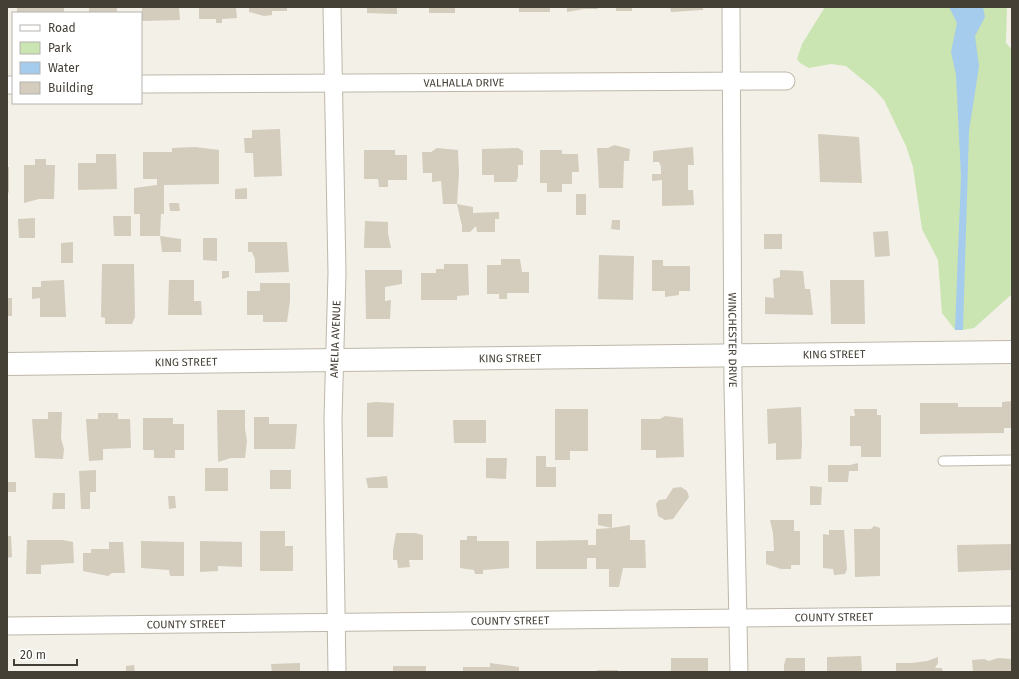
<svg xmlns="http://www.w3.org/2000/svg" width="1019" height="679" viewBox="0 0 1019 679" font-family="'Fira Sans',sans-serif">
	<rect width="100%" height="100%" fill="#f3f0e7"/>
	<path fill="#cae5b1" d="M825,7H1007L1006,43L1012,50V294L974,328L963,330H955L942,313L938,260L922,229L913,167L906,146L884,100L874,89L846,66L831,64L809,68L800,63L797,59L802,44Z"/>
	<path fill="#a5cbed" d="M949,7H983L985,17L975,36L979,66L969,131L963,330H955L961,177L956,75L951,52L957,23Z"/>
	<path fill="#d4ccbd" d="M17,7H64V13H17Z
		M89,7H117V13H89Z
		M142,7H179L180,20L142,21Z
		M199,7H236L237,18L222,19V23H216V19H199Z
		M249,7H287V11H272V15L264,16L249,12Z
		M367,7H397V14L367,13Z
		M429,7H455V13H429Z
		M519,7H550V12H519Z
		M567,7H597L598,9H584L567,12Z
		M616,7H632V11H616Z
		M670,7H703V10L671,12Z
		M280,129L282,176L254,177L253,153H245L244,138H252V130Z
		M818,134L859,137L862,183L820,182Z
		M614,145L630,149L629,161H624L623,188H599L597,148H608Z
		M195,147L219,150V184L164,185V214H161L160,236L181,239V252H162L160,236H140V214H134V188L157,185V179H143V152H172V148Z
		M693,147L694,165H688V190H693L694,205L662,206V180L652,181V174H661V167L659,162H653V151Z
		M437,148L458,150L459,174L457,204H443L441,181L432,182V173H423L422,152H431Z
		M518,148L523,151V165H518V177L516,182H494V175H482V149Z
		M364,150H395V155H407V180H388V187H379L378,179H364Z
		M540,150H562V154H578L579,172H572V184H562V192H547V183H540Z
		M96,154H116L117,189L78,190V163H96Z
		M35,159H46V165H55L54,199H39L24,203V165H35Z
		M7,167H9V192L7,194Z
		M247,188V199H235V189Z
		M576,194H586V215H576Z
		M169,203H179L180,211H170Z
		M457,204L473,207V213L499,212V219H495V232H477L476,226L470,232H462V226Z
		M113,216H131V236H114Z
		M35,218V238H19L18,219Z
		M612,220H620V230L611,229Z
		M365,221L388,222V233L391,248H364Z
		M888,231L890,256L875,257L873,232Z
		M764,234H782V249H764Z
		M203,238H217V261L203,260Z
		M73,242V263H61V243Z
		M248,242H287L289,272L255,273V259L252,252H248Z
		M599,255L634,256L633,300L598,299Z
		M501,259H520L522,272H529V293H507V299H499V294H487V265H501Z
		M652,260H663V266H690V291H679V295L665,297V291H652Z
		M102,264H134L135,317L132,324H105V318L101,317Z
		M444,264H468L469,295L457,296V300H421V273H436V269H444Z
		M365,270H402V284L385,287V301L391,300L390,319H366Z
		M780,270L803,271L805,289H810L813,315L765,314V297L774,298L773,279L780,277Z
		M222,271H229V277L222,279Z
		M64,280L66,317H40V298L32,299V287H41V281Z
		M169,280H194V301H201L202,315H168Z
		M830,280H864L865,324H831Z
		M260,283H290V301L287,322H263V315H247V291H260Z
		M7,298H12V316H7Z
		M1012,401V428H1004V433L920,434V403H958V407H1002V402Z
		M376,402L394,403L393,437H367V403Z
		M801,407L802,444L801,459L776,460V443L768,444L767,409Z
		M555,409H588V451H570V460H555Z
		M854,409H877V415H881V457H861V446H850V416H855Z
		M217,410H245V429L247,441L245,458H231L218,462Z
		M48,412H62L61,438L64,449L63,459L35,458L32,419H48Z
		M98,413H118V419H130L131,448L103,449V460L89,461L86,419H98Z
		M665,416L683,418L684,457L656,458V450H641V419H660Z
		M254,417H269V424H297L295,449H254Z
		M143,418H173V424H184V450H175V458H154V450H143Z
		M453,420H486V443H454Z
		M536,456H546V467H556V487H536Z
		M486,458H507L506,479L486,478Z
		M858,463V471H849L848,482H828V465H850Z
		M205,468H228V491H205Z
		M96,470V492H90V509H81L79,471Z
		M270,470H291V489H270Z
		M387,476L388,488H368L366,478Z
		M7,482H16V492H7Z
		M810,486L822,487L821,505H810Z
		M681,487L687,491L689,497L673,519L665,520L658,516L656,504L659,500L666,499L673,488Z
		M53,493H65V509H52Z
		M168,496H175L176,508L169,509Z
		M598,514H612V528L630,525V540H645L646,568H623L619,587H609V569H596V558H587V569H536V541L588,540V545H596V529L612,528L598,525Z
		M770,520H794V531H800V565H791V569H781L766,564V551H774L773,533Z
		M874,526L880,528V576L855,577L854,529H871Z
		M829,530H844L847,569L845,574L834,575L833,569L823,568V534L829,535Z
		M260,531H285V546H293V571H260Z
		M396,533H415L423,535V560H409L410,567L398,568L397,560H393V550Z
		M7,536H11L12,557L7,558Z
		M467,536H477V541H509V568L483,570V574H475L474,570L460,568V540H467Z
		M27,540H63L73,542L74,563L41,565V574H26Z
		M141,541L184,542V576H170L169,570L141,568Z
		M200,541L242,542V567L218,566V571L200,572Z
		M109,542H123L125,573H112L108,576L83,571V553H91V549H109Z
		M1012,544V570L958,572L957,545Z
		M861,656L862,672H827V657Z
		M938,657V663L935,668H942L943,672H896V663H912L927,661Z
		M671,658H708V672H671Z
		M786,658H805V672H784V665Z
		M998,658L1012,659V672H973L972,660L984,659L989,661Z
		M300,663V672H272L271,664Z
		M490,663L519,667V672H463V667H490Z
		M134,665L135,672H126V666Z
		M393,666H426V672H393Z
		M597,670H618V672H597Z"/>
	<g fill="none" stroke-linecap="round" stroke-linejoin="round">
		<defs>
			<path id="service" d="M943,461L1012,460"/>
			<g id="minor">
				<path d="M332,7L337,273L333,419L337,672"/>
				<path id="s1" d="M731,7L733,386L739,672"/>
				<path id="s2" d="M141,84L786,81"/>
				<path d="M7,85H13"/>
				<path id="s3" d="M7,626L1012,615"/>
			</g>
			<g id="tertiary">
				<path id="s4" d="M7,364L1012,352"/>
			</g>
		</defs>
		<use href="#service" stroke="#beb8aa" stroke-width="11"/>
		<use href="#minor" stroke="#beb8aa" stroke-width="19"/>
		<use href="#tertiary" stroke="#beb8aa" stroke-width="24"/>
		<use href="#service" stroke="#fff" stroke-width="9"/>
		<use href="#minor" stroke="#fff" stroke-width="17"/>
		<use href="#tertiary" stroke="#fff" stroke-width="22"/>
	</g>
	<g text-anchor="middle" stroke-width="3" stroke-linejoin="round" paint-order="stroke">
		<g font-size="11" fill="#454036" stroke="#fff">
			<text dy="4" stroke="none"><textPath href="#s2" startOffset="323">VALHALLA DRIVE</textPath></text>
			<text transform="translate(335 339) rotate(-88)" y="4">AMELIA AVENUE</text>
			<text dy="4" stroke="none"><textPath href="#s1" startOffset="333">WINCHESTER DRIVE</textPath></text>
			<text dy="4" stroke="none"><textPath href="#s4" startOffset="827">KING STREET</textPath></text>
			<text dy="4" stroke="none"><textPath href="#s4" startOffset="503">KING STREET</textPath></text>
			<text dy="4" stroke="none"><textPath href="#s4" startOffset="179">KING STREET</textPath></text>
			<text dy="4" stroke="none"><textPath href="#s3" startOffset="827">COUNTY STREET</textPath></text>
			<text dy="4" stroke="none"><textPath href="#s3" startOffset="503">COUNTY STREET</textPath></text>
			<text dy="4" stroke="none"><textPath href="#s3" startOffset="179">COUNTY STREET</textPath></text>
		</g>
	</g>
	<rect width="1019" height="679" fill="none" stroke="#454036" stroke-width="16"/>
	<rect x="12" y="12" width="130" height="92" fill="#ffffff" stroke="#b5b3af"/>
	<rect x="20" y="25" width="20" height="6" fill="#ffffff" stroke="#b5b3af"/>
	<text x="48" y="32" font-size="12" fill="#454036">Road</text>
	<rect x="20" y="42" width="20" height="12" fill="#cae5b1" stroke="#b5b3af"/>
	<text x="48" y="52" font-size="12" fill="#454036">Park</text>
	<rect x="20" y="62" width="20" height="12" fill="#a5cbed" stroke="#b5b3af"/>
	<text x="48" y="72" font-size="12" fill="#454036">Water</text>
	<rect x="20" y="82" width="20" height="12" fill="#d4ccbd" stroke="#b5b3af"/>
	<text x="48" y="92" font-size="12" fill="#454036">Building</text>
	<path d="M14 659v6h63v-6" fill="none" stroke="#454036" stroke-width="2"/>
	<text x="20" y="659" font-size="12" fill="#454036" stroke="#ffffff" stroke-width="3" paint-order="stroke">20 m</text>
</svg>
